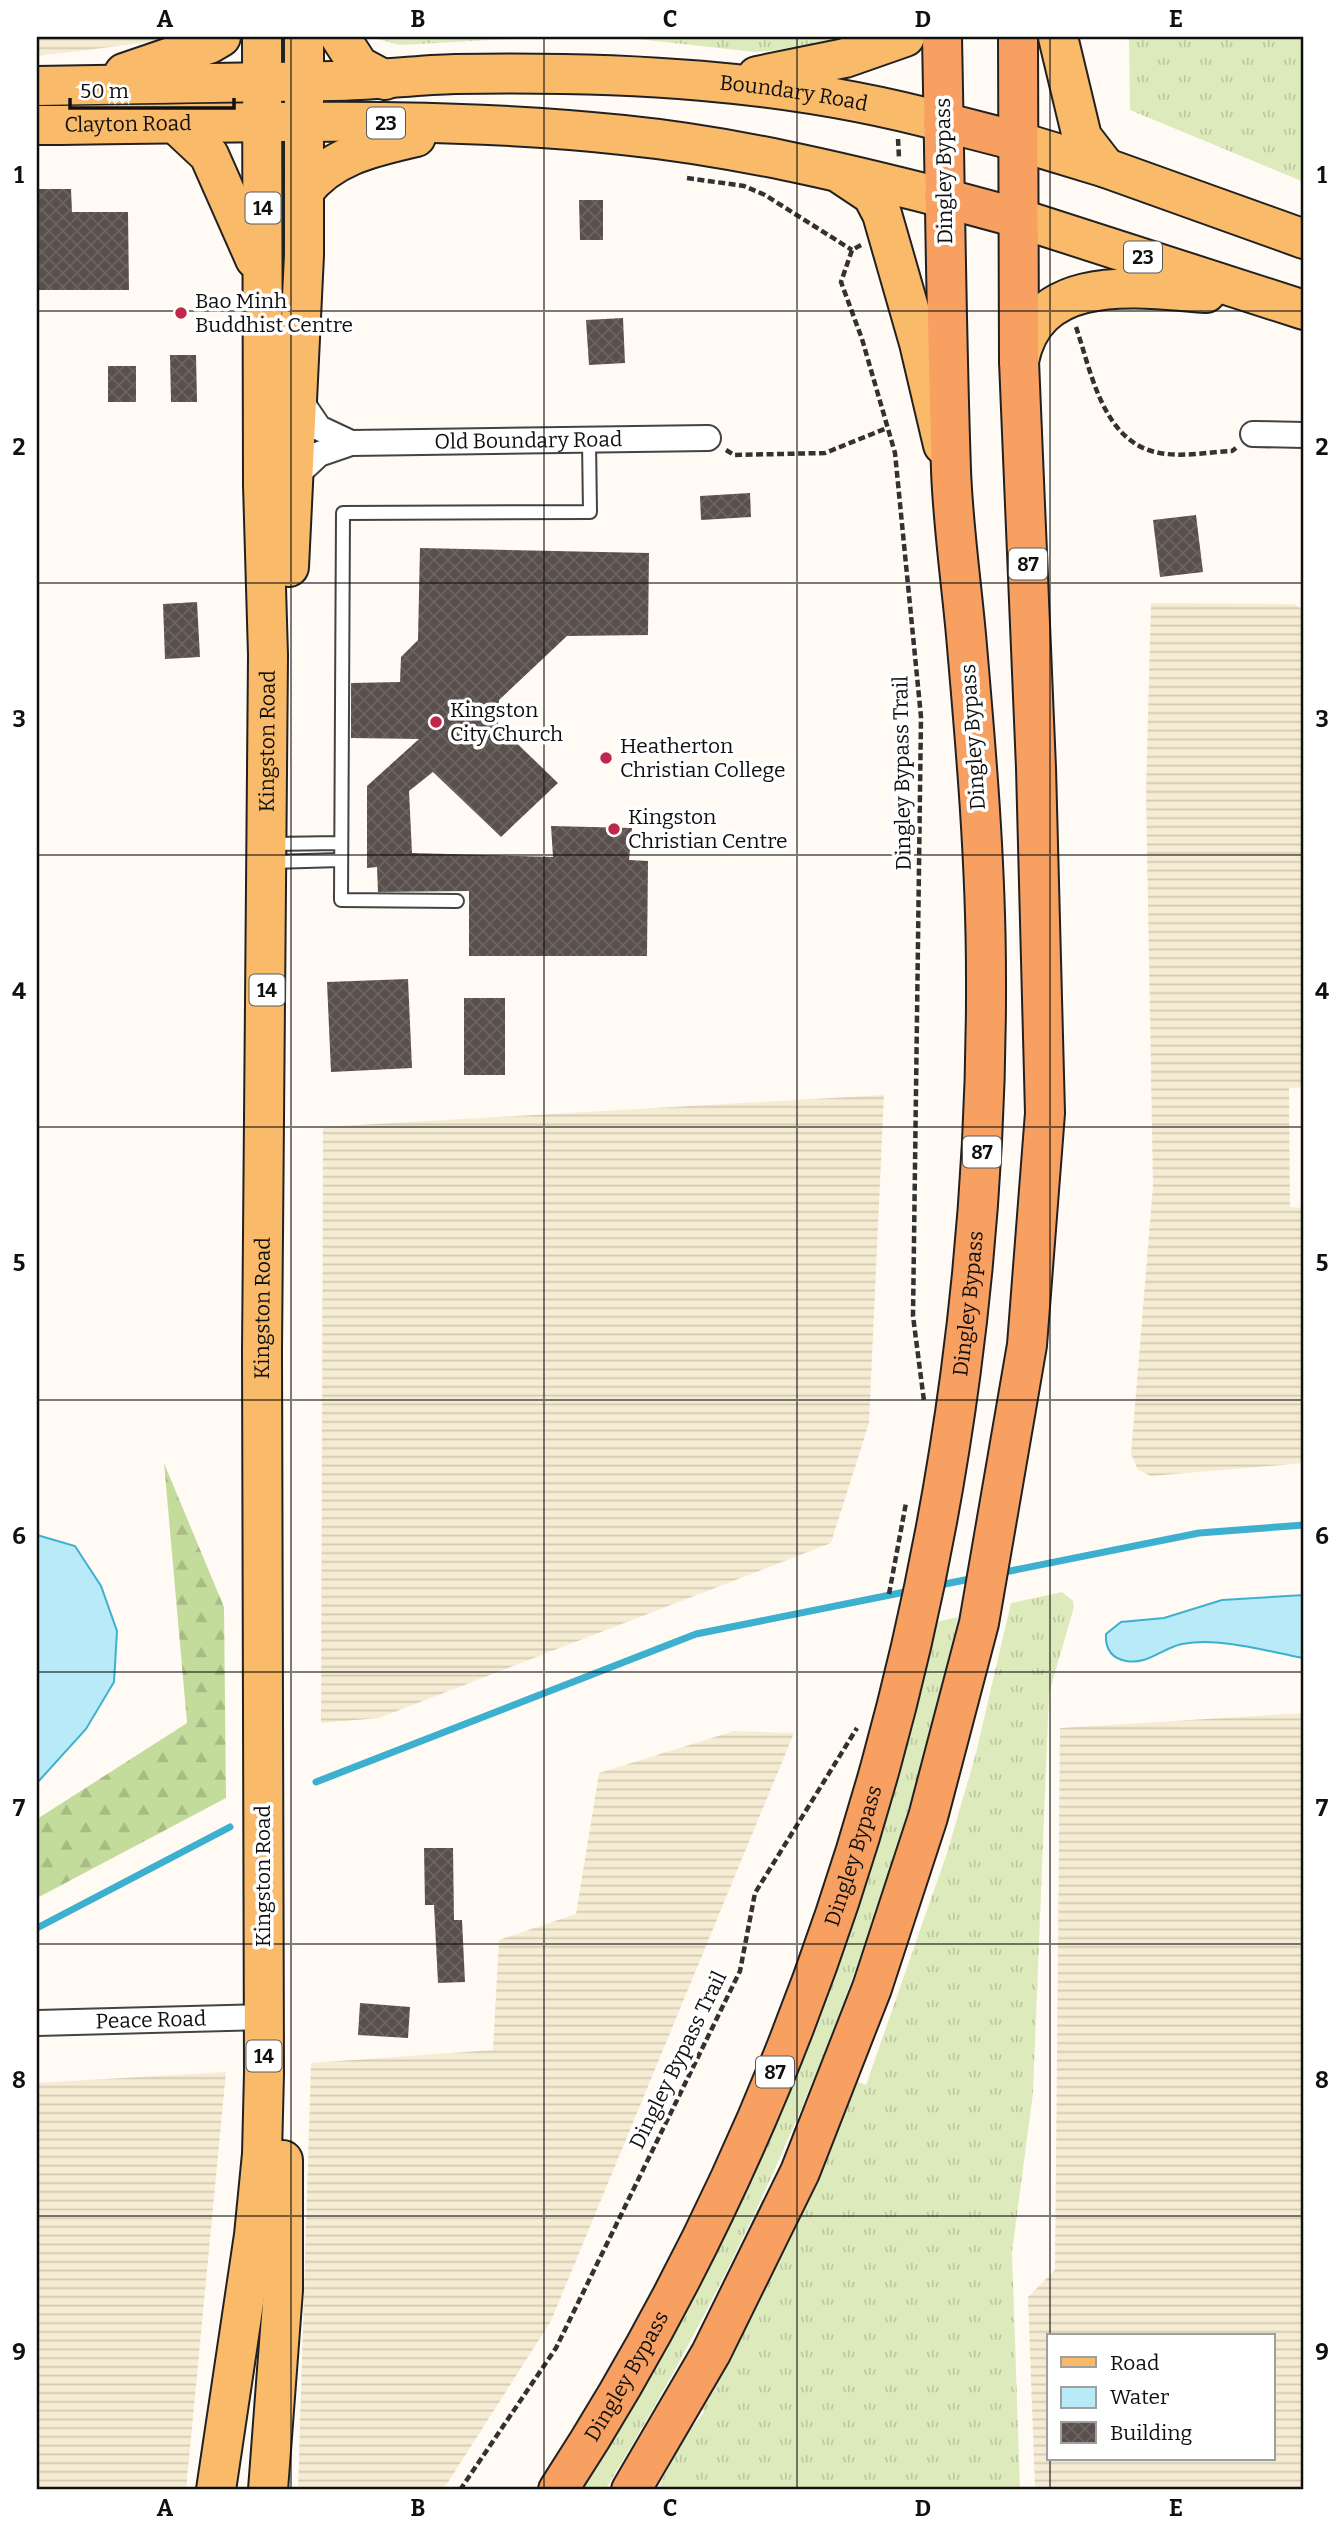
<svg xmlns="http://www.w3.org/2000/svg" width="1341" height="2527" viewBox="0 0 1341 2527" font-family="Bitter,serif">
	<defs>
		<pattern id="farmland-rules" width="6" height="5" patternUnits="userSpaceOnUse" patternTransform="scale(1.75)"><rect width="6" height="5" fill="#f6ecd3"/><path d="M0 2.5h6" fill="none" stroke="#d2c9b4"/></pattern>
		<pattern id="grass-tufts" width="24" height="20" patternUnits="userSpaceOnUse" patternTransform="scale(1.75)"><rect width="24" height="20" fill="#ddebbc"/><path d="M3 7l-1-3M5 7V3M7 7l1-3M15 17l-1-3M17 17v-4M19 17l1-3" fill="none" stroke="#bdc8a1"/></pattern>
		<pattern id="forest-firs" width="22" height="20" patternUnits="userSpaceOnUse" patternTransform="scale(1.75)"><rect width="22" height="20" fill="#c4dc9b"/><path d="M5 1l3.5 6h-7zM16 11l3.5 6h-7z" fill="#a7bc84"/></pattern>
		<pattern id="building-cross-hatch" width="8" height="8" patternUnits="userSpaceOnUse" patternTransform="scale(1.75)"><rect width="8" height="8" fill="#594f4c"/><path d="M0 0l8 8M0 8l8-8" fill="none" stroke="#6c6461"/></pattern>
	</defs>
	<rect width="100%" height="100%" fill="#fffbf4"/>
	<path fill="url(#farmland-rules)" fill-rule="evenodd" d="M37,37H169L160,41L37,56Z
		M1151,603L1294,604L1304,610V1087L1289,1088L1290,1207L1304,1208V1463L1151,1476L1138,1470L1131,1454L1153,1186L1146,792Z
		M884,1095L869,1423L831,1543L379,1718L321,1723L323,1127Z
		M1304,1713V2490H1035L1028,2297L1055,2270L1060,1728ZM1049,2336H1273V2459H1049Z
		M734,1731L794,1733L551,2321L443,2490H298L311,2063L493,2050L499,1940L576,1914L599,1773Z
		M226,2072L186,2490H37V2083Z"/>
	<path fill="url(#grass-tufts)" d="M370,37H546L400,45Z
		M619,37H852L840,46L755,52Z
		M1129,37H1304V182L1130,110Z
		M1062,1592L1073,1601L1074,1607L1049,1693L1033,2093L1012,2252L1020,2490H657L685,2436L704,2412L701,2408C758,2301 811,2194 858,2082L866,2085L948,1850L976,1753L1011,1603Z
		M958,1617C888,1930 772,2217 605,2490H581C696,2304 789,2104 861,1897C892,1807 914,1714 937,1622Z"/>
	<path fill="url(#forest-firs)" d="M164,1463L224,1607L226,1798L37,1898V1819L187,1723Z"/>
	<path fill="#b8ebf7" stroke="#3eb0cf" stroke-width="2" d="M37,1535L75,1546L101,1586L117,1631L114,1682L86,1729L37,1783Z
		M1304,1595V1658C1265,1651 1221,1637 1182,1644C1162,1648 1148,1665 1126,1661C1111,1658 1105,1649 1106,1634L1121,1622L1164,1618L1222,1600Z"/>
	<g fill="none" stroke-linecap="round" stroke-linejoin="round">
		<path stroke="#3eb0cf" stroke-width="7" d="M1000,1573L1199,1533L1304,1525
			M935,1586L975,1578
			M316,1782L696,1634L910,1591
			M37,1928L230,1827"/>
	</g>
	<path fill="url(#building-cross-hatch)" d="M37,189H71L72,212H128L129,290H37Z
		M579,200H603V240H580Z
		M623,318L625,363L589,365L586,320Z
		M170,355H196L197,402H171Z
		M108,366H136V402H108Z
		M750,493L751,517L701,520L700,496Z
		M1196,515L1203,572L1160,577L1153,520Z
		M420,548L649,553L648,635L567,636L499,700L498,725L558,783L501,837L433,772L409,791L412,853L553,857L551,826L632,828L629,860L648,861L647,956H469V891L378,892L377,867L367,868V786L419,739L351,738V683L400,682L401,657L418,640Z
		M197,602L200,657L165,659L163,604Z
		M408,979L412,1068L331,1072L327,982Z
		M464,998H505V1075H464Z
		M424,1848H453L454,1920H462L465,1982L438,1983L434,1905H425Z
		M360,2003L410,2007L408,2038L358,2035Z"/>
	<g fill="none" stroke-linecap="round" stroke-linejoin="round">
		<defs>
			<path id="service" d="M271,844L340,843
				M271,862L340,860
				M457,901L341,900L343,513L590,512L589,441"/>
			<g id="minor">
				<path d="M298,397L319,428L351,443"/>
				<path d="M1253,434L1304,435"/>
				<path id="s1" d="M292,479L319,454L351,443L708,438"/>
				<path id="s2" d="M37,2023L264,2017"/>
			</g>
			<g id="primary">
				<path d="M340,37L359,66L385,80"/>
				<path d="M1058,37L1082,137L1106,168"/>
				<path d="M124,73L209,44L221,37"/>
				<path d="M757,76L845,58L905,37"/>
				<path id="s3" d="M37,86C136,84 234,83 333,81C374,81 414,75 455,74C619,71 784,79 943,122"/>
				<path id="s4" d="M37,125C232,124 429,114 623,135C732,146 838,171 944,198"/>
				<path d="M178,126L209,155L255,259"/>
				<path d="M1017,141L1106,168L1304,239"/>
				<path d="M842,175L872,195L882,214L919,343L943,445"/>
				<path d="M304,191C332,155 374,147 416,137"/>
				<path d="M1018,218L1304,310"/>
				<path d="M1019,361C1037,271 1137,288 1206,293"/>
				<path d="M289,567L304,255V37"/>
				<path id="s5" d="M216,2490L254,2235L262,2154L264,2073L262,1351L268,655L263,485L262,37"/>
				<path d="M268,2490L283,2290V2160"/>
			</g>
			<g id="trunk">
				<path d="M943,122L1017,141"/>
				<path d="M944,198L1018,218"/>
				<path id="s6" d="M558,2490C846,2048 988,1504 986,978C986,864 976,749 966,635C961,580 953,525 951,470C946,326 945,181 942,37"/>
				<path d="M631,2490L711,2353L800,2172L872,1988L928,1817L979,1623L1027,1345L1045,1113L1036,768L1019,361L1018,37"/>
			</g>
		</defs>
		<use href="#service" stroke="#434343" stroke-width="16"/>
		<use href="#minor" stroke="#434343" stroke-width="28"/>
		<use href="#primary" stroke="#212121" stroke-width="42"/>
		<use href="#trunk" stroke="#212121" stroke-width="42"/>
		<path stroke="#323232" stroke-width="4.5" stroke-dasharray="7 3.5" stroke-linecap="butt" d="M898,139L899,158
			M687,178L744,186L765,195L852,250
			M861,245L852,250L841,282L862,339L895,453L921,717L913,1316L924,1401
			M1076,327C1091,371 1102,439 1155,452C1179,458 1208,452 1232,451L1236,448
			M726,450L734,455L825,453L887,428
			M889,1594L906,1503
			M460,2490L556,2348L740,1971L755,1893L857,1728"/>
		<use href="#service" stroke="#fff" stroke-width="12"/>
		<use href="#minor" stroke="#fff" stroke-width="24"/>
		<use href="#primary" stroke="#f9bb69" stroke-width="38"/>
		<use href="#trunk" stroke="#f7a062" stroke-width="38"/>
	</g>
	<path fill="none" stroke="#101010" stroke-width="2" stroke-opacity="0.55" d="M291,37V2490M544,37V2490M797,37V2490M1050,37V2336M37,311H1304M37,583H1304M37,855H1304M37,1127H1304M37,1400H1304M37,1672H1304M37,1944H1304M37,2216H1304M1050,2459V2490"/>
	<g fill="#c3264b" stroke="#fff" stroke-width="2.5">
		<circle cx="181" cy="313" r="7"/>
		<circle cx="436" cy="722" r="7"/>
		<circle cx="606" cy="758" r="7"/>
		<circle cx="614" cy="829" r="7"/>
	</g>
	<g text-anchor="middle" stroke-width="7" stroke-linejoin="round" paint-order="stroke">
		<g fill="#fff" stroke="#585858" stroke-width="2">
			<rect x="367" y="107.5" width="38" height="31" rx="5"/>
			<rect x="245.5" y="192.5" width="35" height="31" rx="5"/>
			<rect x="1124" y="241.5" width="38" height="31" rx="5"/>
			<rect x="1009" y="548.5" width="38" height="31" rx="5"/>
			<rect x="249.5" y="974.5" width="35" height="31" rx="5"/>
			<rect x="963" y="1136.5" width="38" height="31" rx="5"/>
			<rect x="246.5" y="2040.5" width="35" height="31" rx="5"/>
			<rect x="756" y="2056.5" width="38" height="31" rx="5"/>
		</g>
		<g font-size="19" font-weight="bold" fill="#101010">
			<text x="386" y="130">23</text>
			<text x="263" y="215">14</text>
			<text x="1143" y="264">23</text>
			<text x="1028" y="571">87</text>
			<text x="267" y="997">14</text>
			<text x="982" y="1159">87</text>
			<text x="264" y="2063">14</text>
			<text x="775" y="2079">87</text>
		</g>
		<g font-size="21" fill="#101010" stroke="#fff">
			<text dy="7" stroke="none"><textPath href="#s3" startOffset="758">Boundary Road</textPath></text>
			<text dy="7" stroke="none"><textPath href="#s4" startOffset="91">Clayton Road</textPath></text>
			<text transform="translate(944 171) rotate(-91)" y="7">Dingley Bypass</text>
			<text dy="7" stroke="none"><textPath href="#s1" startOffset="248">Old Boundary Road</textPath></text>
			<text transform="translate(973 737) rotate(-94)" y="7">Dingley Bypass</text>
			<text dy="7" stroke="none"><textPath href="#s5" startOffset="1752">Kingston Road</textPath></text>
			<text transform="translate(902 773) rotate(-91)" y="7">Dingley Bypass Trail</text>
			<text dy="7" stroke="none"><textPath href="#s6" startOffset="1267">Dingley Bypass</textPath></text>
			<text dy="7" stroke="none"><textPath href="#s5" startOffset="1185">Kingston Road</textPath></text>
			<text dy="7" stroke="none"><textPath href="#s6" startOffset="702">Dingley Bypass</textPath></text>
			<text transform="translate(263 1876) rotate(-90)" y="7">Kingston Road</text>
			<text dy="7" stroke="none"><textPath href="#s2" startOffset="114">Peace Road</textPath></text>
			<text transform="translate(678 2060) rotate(-64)" y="7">Dingley Bypass Trail</text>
			<text dy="7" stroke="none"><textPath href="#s6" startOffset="133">Dingley Bypass</textPath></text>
		</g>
		<g font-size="21" fill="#101010" stroke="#fff" text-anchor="start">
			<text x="195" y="308">Bao Minh<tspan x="195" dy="24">Buddhist Centre</tspan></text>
			<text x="450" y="717">Kingston<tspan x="450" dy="24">City Church</tspan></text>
			<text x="620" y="753">Heatherton<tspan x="620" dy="24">Christian College</tspan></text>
			<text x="628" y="824">Kingston<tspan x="628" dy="24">Christian Centre</tspan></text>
		</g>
	</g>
	<rect width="1341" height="2527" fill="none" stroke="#ffffff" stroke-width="77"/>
	<rect x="1047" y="2334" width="228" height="126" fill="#ffffff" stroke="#9f9f9f" stroke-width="2"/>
	<rect x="1061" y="2357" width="35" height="10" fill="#f9bb69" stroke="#9f9f9f" stroke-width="2"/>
	<text x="1110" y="2370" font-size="21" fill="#101010">Road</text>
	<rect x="1061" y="2387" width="35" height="21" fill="#b8ebf7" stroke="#9f9f9f" stroke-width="2"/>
	<text x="1110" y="2404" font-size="21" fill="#101010">Water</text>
	<rect x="1061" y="2422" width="35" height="21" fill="url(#building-cross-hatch)" stroke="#9f9f9f" stroke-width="2"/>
	<text x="1110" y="2440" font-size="21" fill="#101010">Building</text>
	<path d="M70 98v10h164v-10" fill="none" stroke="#101010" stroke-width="3.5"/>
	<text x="80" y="98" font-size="21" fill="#101010" stroke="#ffffff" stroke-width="5" paint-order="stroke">50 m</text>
	<rect x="38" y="38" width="1264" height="2450" fill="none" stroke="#101010" stroke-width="2.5"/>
	<g font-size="23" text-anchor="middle" font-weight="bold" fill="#101010">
		<text x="165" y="27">A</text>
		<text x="418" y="27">B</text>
		<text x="670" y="27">C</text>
		<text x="923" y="27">D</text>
		<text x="1176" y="27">E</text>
		<text x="19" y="183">1</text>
		<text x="1322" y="183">1</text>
		<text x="19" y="455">2</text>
		<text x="1322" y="455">2</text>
		<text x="19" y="727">3</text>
		<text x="1322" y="727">3</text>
		<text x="19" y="999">4</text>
		<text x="1322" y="999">4</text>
		<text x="19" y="1271">5</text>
		<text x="1322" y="1271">5</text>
		<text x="19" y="1544">6</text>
		<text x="1322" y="1544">6</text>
		<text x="19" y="1816">7</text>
		<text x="1322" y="1816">7</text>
		<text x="19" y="2088">8</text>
		<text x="1322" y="2088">8</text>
		<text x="19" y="2360">9</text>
		<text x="1322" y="2360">9</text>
		<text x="165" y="2516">A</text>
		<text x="418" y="2516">B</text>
		<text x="670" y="2516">C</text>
		<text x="923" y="2516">D</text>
		<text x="1176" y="2516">E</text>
	</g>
</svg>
